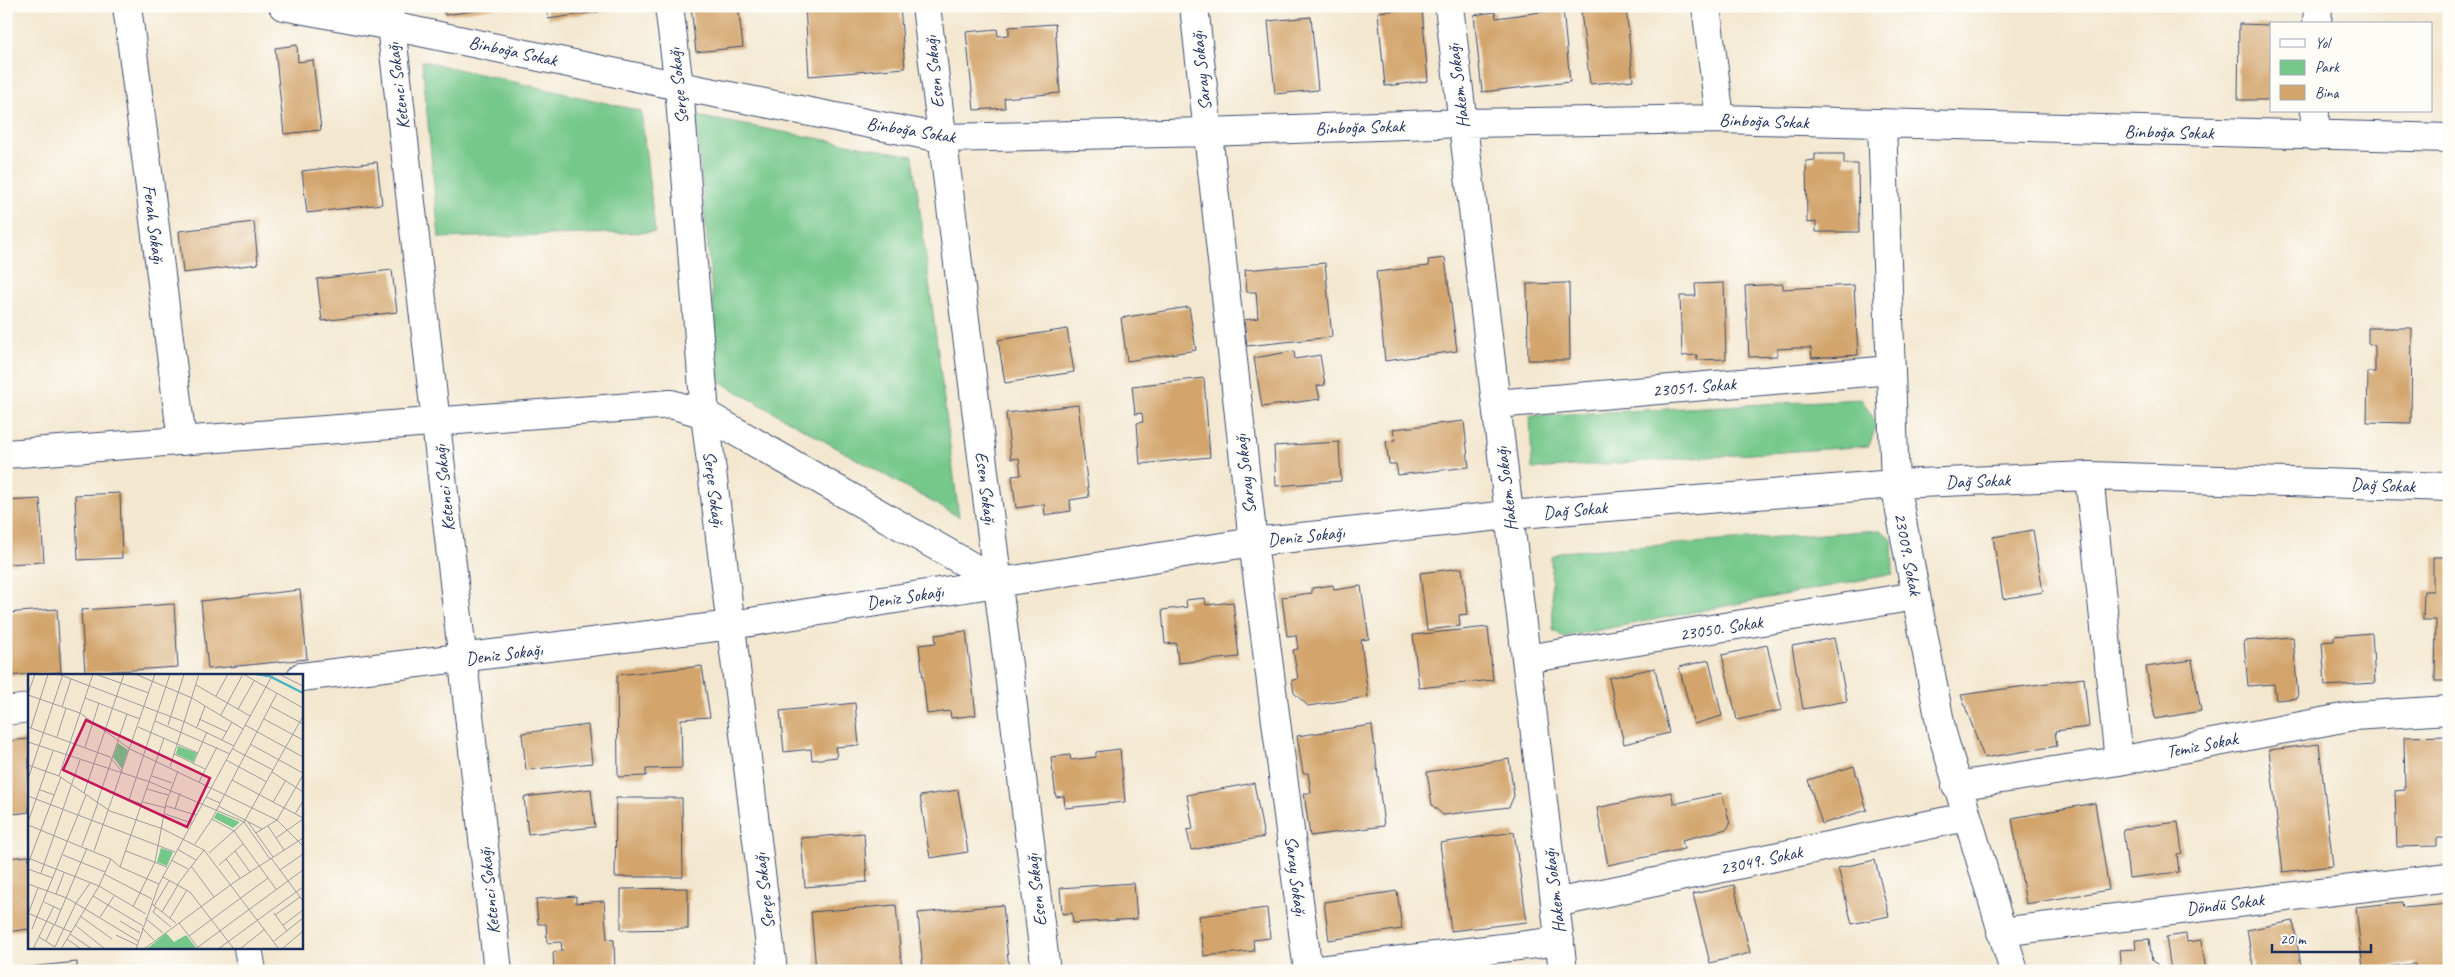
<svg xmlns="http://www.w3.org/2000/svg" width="2455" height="977" viewBox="0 0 2455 977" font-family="Caveat,sans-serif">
	<rect width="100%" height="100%" fill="#fdfcf7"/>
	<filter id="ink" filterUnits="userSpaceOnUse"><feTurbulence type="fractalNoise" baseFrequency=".02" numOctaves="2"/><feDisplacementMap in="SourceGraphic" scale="10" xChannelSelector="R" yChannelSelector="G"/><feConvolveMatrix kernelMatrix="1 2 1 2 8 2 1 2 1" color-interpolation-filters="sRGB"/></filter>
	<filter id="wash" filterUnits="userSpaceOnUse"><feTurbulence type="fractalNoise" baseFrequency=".0096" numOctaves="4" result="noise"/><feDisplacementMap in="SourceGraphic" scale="20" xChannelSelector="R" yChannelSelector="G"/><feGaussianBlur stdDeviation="1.12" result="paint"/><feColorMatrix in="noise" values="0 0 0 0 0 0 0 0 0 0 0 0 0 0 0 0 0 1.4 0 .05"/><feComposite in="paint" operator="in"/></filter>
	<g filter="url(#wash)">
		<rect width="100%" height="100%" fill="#f3e7cf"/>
		<path fill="#75c78a" stroke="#487b74" d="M422,61L641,111L655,232L439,238Z
			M696,116L913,156L959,517L720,382Z
			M1861,399L1877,424L1869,446L1532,469L1530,416Z
			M1880,530L1892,539L1893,574L1563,637L1553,630L1551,558L1560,552Z"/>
		<g id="blocks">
			<path fill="#d3a56d" d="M443,6H501V7L445,15Z
				M546,6H630V7L548,19Z
				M691,6H738L743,47L696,52Z
				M805,6H900L905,68L809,76Z
				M1626,6L1633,80L1590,84L1581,12Z
				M1422,8L1428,81L1385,86L1378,12Z
				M1563,9L1570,82L1482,92L1474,15L1495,12L1496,18Z
				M1311,17L1318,90L1275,94L1268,21Z
				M1055,24L1060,93L1004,98L1005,108L974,110L966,32L997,29L998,36L1009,35V27Z
				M2239,24L2271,25V100H2238Z
				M2447,26H2449V50H2446Z
				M297,45L298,62L313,60L321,130L284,134L275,48Z
				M1815,154H1844V164H1858L1859,232H1816V222L1807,223L1806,161L1815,160Z
				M377,162L382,204L307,213L302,171Z
				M254,222L258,264L183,273L179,231Z
				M1445,258L1457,351L1385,361L1376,272L1429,266L1428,260Z
				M1325,263L1332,337L1247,346L1244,320L1258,318L1256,292H1247L1245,270Z
				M392,270L397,312L322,321L317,279Z
				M1569,283L1570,360H1528L1527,284Z
				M1724,283L1726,359L1697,360V355L1682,356L1680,296H1696L1695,284Z
				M1783,284V289L1854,285L1858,355L1812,358L1811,348H1794L1777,349V356L1749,357L1745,286Z
				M1189,307L1196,350L1127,361L1121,318Z
				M2368,328H2412L2411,423L2367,422L2368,372H2375V346L2368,343Z
				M1067,329L1074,372L1005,383L998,340Z
				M1294,351L1295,359L1320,355L1325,385L1317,386L1320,399L1262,407L1254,358Z
				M1204,378L1210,457L1140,464L1137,423L1143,422L1142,413L1135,414L1132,386Z
				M1078,405L1089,497L1070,500L1071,511L1045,515L1044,504L1016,508L1012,476L1021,475L1019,458L1011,459L1006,413Z
				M1464,421L1469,467L1398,475L1396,464H1389L1386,441L1395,440L1393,429Z
				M1339,442L1341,481L1276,486L1274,446Z
				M120,493L122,558L78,560L75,495Z
				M40,499L44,562L6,564V501Z
				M2033,530L2043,592L2003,599L1993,537Z
				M2433,557H2449V681H2435L2436,620H2423L2424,591H2433Z
				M1462,568L1468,614L1459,615L1460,626L1427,630L1420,573Z
				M1333,585L1334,590L1361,586L1369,639L1361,640L1368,697L1308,706L1294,693L1292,680L1298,679L1293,650L1298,649L1296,635L1287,636L1282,597L1312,593V588Z
				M300,590L307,659L208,669L201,601Z
				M1205,598L1206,605L1233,602L1239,657L1178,663L1176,643L1165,644L1162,610L1187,607L1186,600Z
				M174,604L178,667L85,673L81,610Z
				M57,609L61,672L6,676V613Z
				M1488,627L1493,680L1419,688L1413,635Z
				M966,631L976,715L951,718L950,711L927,714L919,645L936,643L935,635Z
				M2372,633L2375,683L2325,686L2322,642L2334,641V636Z
				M2293,637L2298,698L2276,700L2274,684L2248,686L2244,641Z
				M1834,638L1847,701L1803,709L1792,646Z
				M1767,645L1782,710L1737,720L1722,655Z
				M1709,660L1722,716L1694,724L1679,667Z
				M2192,660L2201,711L2155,719L2146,667Z
				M702,666L710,717L681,719L682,768L646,769V776L618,777L617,675Z
				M1655,668L1669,733L1624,744L1609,678Z
				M2084,678L2089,727L2055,731L2057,746L1984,758L1961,695Z
				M855,703L859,745L835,747L837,757L812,760L811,749L784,752L780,711Z
				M588,725L592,763L526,770L522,733Z
				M1372,725L1384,826L1310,836L1304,793H1311L1308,773H1303L1297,736Z
				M2449,736V838H2437V846L2397,847L2395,791L2405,790L2404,737Z
				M29,739V812L6,815V741Z
				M2319,744L2333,866L2283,872L2269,750Z
				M1120,749L1125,802L1065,808L1064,796L1056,797L1051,757L1070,755L1071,760L1096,757V752Z
				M1509,759L1514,796L1509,807L1443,815L1432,805L1427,772Z
				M1854,766L1867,810L1822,824L1808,780Z
				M1254,783L1264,837L1191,850L1187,830L1193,829L1187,795Z
				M591,789L595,827L528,834L524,797Z
				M958,790L968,852L930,858L920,796Z
				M1671,792L1674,804L1722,793L1730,824L1727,829L1682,840L1684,849L1608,865L1597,808Z
				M616,798H682L683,877H615Z
				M2095,803L2109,890L2026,904L2012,818Z
				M2178,822L2182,853L2177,854L2179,872L2129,878L2123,829Z
				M1514,832L1527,922L1451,931L1440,843Z
				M864,833L867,882L805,887L801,838Z
				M29,856V929L6,932V858Z
				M1875,860L1889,916L1852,924L1838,868Z
				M1134,883L1137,919L1073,923L1072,913L1062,914L1060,888Z
				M1734,885L1750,953L1710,963L1693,894Z
				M688,888V929L621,930V889Z
				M1397,891L1402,929L1329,940L1324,902Z
				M576,896V903L604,901L607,939L614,940L615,971H554L553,952L562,951L561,942L547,943L546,924H538L536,899Z
				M2402,902L2403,908L2449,904V971H2416L2415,964L2363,969L2356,907Z
				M896,905L902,971H816L811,912Z
				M1003,905L1009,971H923L918,913Z
				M1267,908L1270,938L1253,940L1254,951L1204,956L1199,916Z
				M2293,921L2302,971H2254L2247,930Z
				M2186,934L2187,942L2201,940L2206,971H2171L2166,937Z
				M2149,939L2152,961L2157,964L2158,971H2121L2119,950L2136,949L2135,940Z
				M77,962V971H8V969Z"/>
		</g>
	</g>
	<g filter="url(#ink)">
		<use href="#blocks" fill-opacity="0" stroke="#3b4b6f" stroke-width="1"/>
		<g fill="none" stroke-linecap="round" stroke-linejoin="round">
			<defs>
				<path id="minor" d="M127,6L182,441
					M283,6L391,26L679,86L941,138L1208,132L1463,123L1720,119L2449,138
					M669,6L679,86L705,414L773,971
					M926,6L1046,971
					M1194,6L1253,542L1308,971
					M1449,6L1563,971
					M1706,6L1720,119
					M389,8L498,971
					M2317,24L2318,6
					M1882,124L1895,484L1942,733L2014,971
					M2314,136L2315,111
					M1496,404L1891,370
					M6,454L671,404L705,414L999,582
					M2089,476L2119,761
					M1526,659L1916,596
					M301,677L732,625L1253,542L1509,515L1895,484L2089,476L2449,487
					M6,711L29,708
					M1956,786L2119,761L2353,716L2449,710
					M1555,903L1966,817
					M2001,932L2449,877
					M248,948L252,971
					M1310,971L1560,941"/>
			</defs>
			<use href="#minor" stroke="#3b4b6f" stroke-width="30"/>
			<use href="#minor" stroke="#fff" stroke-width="28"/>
		</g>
	</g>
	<g text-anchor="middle" stroke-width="4" stroke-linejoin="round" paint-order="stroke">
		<g font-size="18" fill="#1b2f5e" stroke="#fdfcf7">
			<text transform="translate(513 51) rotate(12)" y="6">Binboğa Sokak</text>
			<text transform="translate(1201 71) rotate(-96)" y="6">Saray Sokağı</text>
			<text transform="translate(934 72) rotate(-96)" y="6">Esen Sokağı</text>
			<text transform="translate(398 86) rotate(-97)" y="6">Ketenci Sokağı</text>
			<text transform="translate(678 86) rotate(-96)" y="6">Serçe Sokağı</text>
			<text transform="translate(1458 86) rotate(-97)" y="6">Hakem Sokağı</text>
			<text transform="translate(1764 121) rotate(2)" y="6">Binboğa Sokak</text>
			<text transform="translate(1360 127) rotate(-2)" y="6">Binboğa Sokak</text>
			<text transform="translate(911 130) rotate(9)" y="6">Binboğa Sokak</text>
			<text transform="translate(2169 132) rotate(1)" y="6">Binboğa Sokak</text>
			<text transform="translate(154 224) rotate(83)" y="6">Ferah Sokağı</text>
			<text transform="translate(1694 387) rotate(-5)" y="6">23051. Sokak</text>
			<text transform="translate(1245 474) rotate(-97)" y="6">Saray Sokağı</text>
			<text transform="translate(1978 481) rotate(-2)" y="6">Dağ Sokak</text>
			<text transform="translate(2383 485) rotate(2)" y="6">Dağ Sokak</text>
			<text transform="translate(444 488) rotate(-96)" y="6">Ketenci Sokağı</text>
			<text transform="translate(986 488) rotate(83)" y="6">Esen Sokağı</text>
			<text transform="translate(714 489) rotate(83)" y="6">Serçe Sokağı</text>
			<text transform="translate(1506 489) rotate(-97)" y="6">Hakem Sokağı</text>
			<text transform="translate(1575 510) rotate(-5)" y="6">Dağ Sokak</text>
			<text transform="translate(1306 536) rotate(-6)" y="6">Deniz Sokağı</text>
			<text transform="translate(1908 554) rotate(79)" y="6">23009. Sokak</text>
			<text transform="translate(905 597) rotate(-9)" y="6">Deniz Sokağı</text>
			<text transform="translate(1721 628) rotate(-9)" y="6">23050. Sokak</text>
			<text transform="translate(504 654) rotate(-7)" y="6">Deniz Sokağı</text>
			<text transform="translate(2202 745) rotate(-11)" y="6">Temiz Sokak</text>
			<text transform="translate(1761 860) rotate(-12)" y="6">23049. Sokak</text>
			<text transform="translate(1296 876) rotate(83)" y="6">Saray Sokağı</text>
			<text transform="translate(1036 890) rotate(-97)" y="6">Esen Sokağı</text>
			<text transform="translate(489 891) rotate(-96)" y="6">Ketenci Sokağı</text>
			<text transform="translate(764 891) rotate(-97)" y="6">Serçe Sokağı</text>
			<text transform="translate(1554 891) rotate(-97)" y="6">Hakem Sokağı</text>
			<text transform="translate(2225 904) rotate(-7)" y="6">Döndü Sokak</text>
		</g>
	</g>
	<g transform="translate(28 674)">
		<rect width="275" height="275" fill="#f3e7cf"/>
		<path d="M90,69L100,76L94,95L85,83ZM150,72L169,79L165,88L148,80ZM189,138L211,148V149L205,154L186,144ZM133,174L145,178L139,192L129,188ZM138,259L146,268L158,261L169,275H119Z" fill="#75c78a"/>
		<path fill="none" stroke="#47b3c4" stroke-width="2.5" d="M228,0L241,2L275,19"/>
		<path fill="none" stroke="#9d9da2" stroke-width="1" d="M30,0L157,48L206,72M67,0L121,19M107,0L164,24L215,55M251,0L275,12M168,11L222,42M0,20L7,0M0,21L52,39L102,75L249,146L275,172M188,22L200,0M57,24L112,45M242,32L275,50M34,33L43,5M210,35L226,7M193,41L215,0L275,34M171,45L199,58M236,45L275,66M127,47L202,80M140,51L156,0M217,51L275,83M0,53L82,83L95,99M110,53L170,79M169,53L177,32M3,54L20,0M29,63L38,34M194,66L204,48M0,68L122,108L216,148L242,185M222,70L275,99M57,73L71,29M205,75L245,96M146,80L177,95M198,86L239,108M165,90L179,58M0,91L31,102L82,137L135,155L176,176L251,275M142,93L171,0M244,98L275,118M31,102L65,0M124,102L144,109M0,105L35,0M204,106L275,144M171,108L189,73M119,115L140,121M12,116L27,121M56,119L96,0M87,121L114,130M0,122L147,178M178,123L192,129M101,126L142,0M115,128L138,134M245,128L258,106M69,129L99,40M138,132L168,141M190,132L234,155M147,135L152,119M137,140L164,149M267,140L275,127M184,145L206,157L248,215M0,148L25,77M220,148L245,183M0,151L83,185L92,193L131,210M240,152L256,176M228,159L249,146L275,101M248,164L275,145M167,170L184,145L249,19M54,172L70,129M149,175L168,186M66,177L127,0M98,177L139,193M207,177L222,198M181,179L216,148L275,42M35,181L77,198M0,184L71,212L118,240M243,184L275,227M198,185L212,204M143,186L160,195M0,190L33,103M191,191L215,170M163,192L186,223M92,193L136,64M0,195L25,204M252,196L275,180M13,199L52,86M76,200L124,225M135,203L162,218L206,275M0,210L39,224L110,267M149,211L176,176M28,220L36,199M65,222L115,252M16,228L33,236M124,230L148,249M126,232L141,207M105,233L127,188L138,129L150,97M128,233L125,238L143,253M134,238L150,211M0,239L43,258M246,239L259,257M0,240L10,214M247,241L272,223M52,242L84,265M72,243L86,222M117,244L135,259M142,244L159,216M92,247L112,259M151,249L171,275M27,250L59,174M47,251L77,275M255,251L275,236M114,254L126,266M4,255L58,121M42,260L64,275M88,261L109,271M161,262L240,204M11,263L27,273M39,265L53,275M18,267L26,250M246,267L275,244M27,273L48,229L62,209M170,273L275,196M5,275L26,232M33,275L71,212L83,185M108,275L131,210L245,0M116,275L205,209L275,164M190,275L275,213M212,275L237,255M254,275L275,257"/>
		<path fill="#c2185b" fill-opacity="0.15" stroke="#c2185b" stroke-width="2.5" d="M58,46L182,104L159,153L35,96Z"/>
		<rect width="275" height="275" fill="none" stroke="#1b2f5e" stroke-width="2.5"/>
	</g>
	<rect width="2455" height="977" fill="none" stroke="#fdfcf7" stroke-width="25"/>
	<rect x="2270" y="22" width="162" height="90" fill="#fdfcf7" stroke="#a3aaba"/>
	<rect x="2280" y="39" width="25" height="8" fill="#ffffff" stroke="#a3aaba"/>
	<text x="2315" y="48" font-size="15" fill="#1b2f5e">Yol</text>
	<rect x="2280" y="60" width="25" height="15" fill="#75c78a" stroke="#a3aaba"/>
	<text x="2315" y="72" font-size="15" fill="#1b2f5e">Park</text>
	<rect x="2280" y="85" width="25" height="15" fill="#d3a56d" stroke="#a3aaba"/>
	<text x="2315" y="98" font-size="15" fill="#1b2f5e">Bina</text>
	<path d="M2272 944v8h99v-8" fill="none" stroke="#1b2f5e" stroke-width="2.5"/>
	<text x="2280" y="944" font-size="15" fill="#1b2f5e" stroke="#fdfcf7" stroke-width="4" paint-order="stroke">20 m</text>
</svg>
